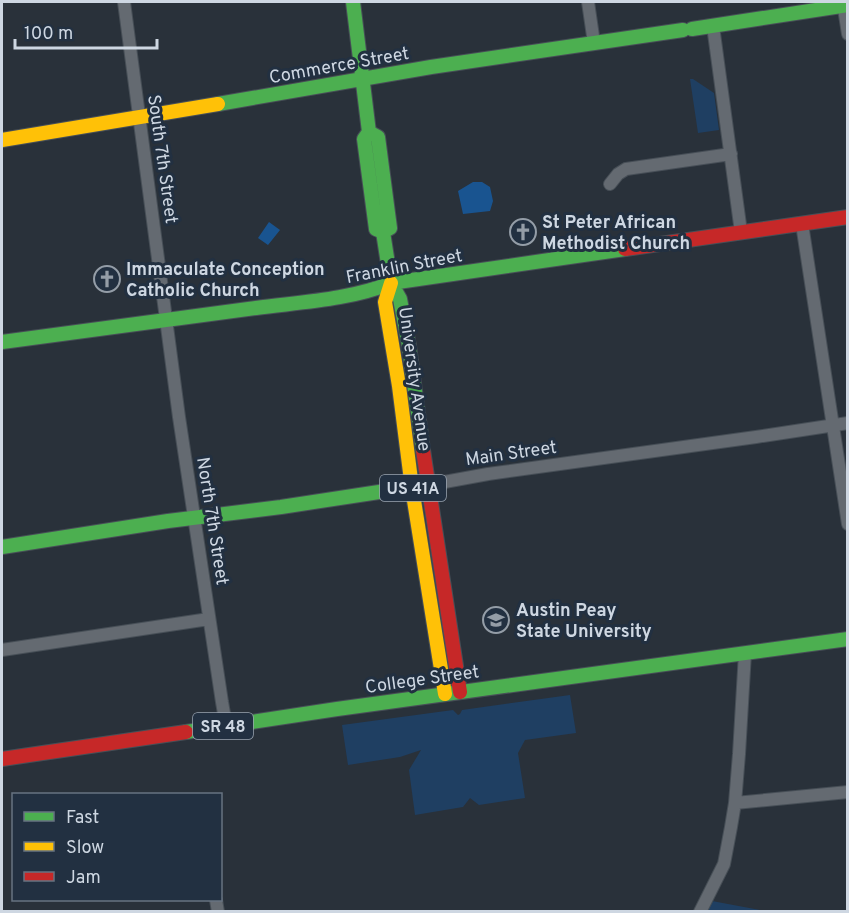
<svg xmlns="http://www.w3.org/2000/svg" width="849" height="913" viewBox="0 0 849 913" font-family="Overpass,sans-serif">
	<rect width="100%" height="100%" fill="#29313a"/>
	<path fill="#1f3f62" d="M690,79H693L714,93L719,130L698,133Z
		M570,695L576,733L525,740L518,753L525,798L479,805L470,798L463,807L415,815L409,770L421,750L400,757L348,765L342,725L453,710L458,715L460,714L462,710Z
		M712,901L765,911L707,912Z"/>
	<path fill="#195490" d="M473,182H482L490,187L493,201L490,211L463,214L458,191Z
		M269,222L280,230L268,245L258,238Z"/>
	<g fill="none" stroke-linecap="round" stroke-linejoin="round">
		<defs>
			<path id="street" d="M124,2L179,417L222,702L226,725
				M588,2L594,43
				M843,2L848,34
				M713,26L741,232
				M610,184L618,174L626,169L731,154
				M802,224L848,524
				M428,485L488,474L756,437L848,423
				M2,650L209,619
				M735,803L848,792
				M216,900L218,912
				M700,912L724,864L731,827L735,803L739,754L745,653"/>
			<path id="fast" d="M353,2L369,132L364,139L376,229L383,232L391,283L400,299L409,346L423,450
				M692,29L848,5
				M218,104L431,67L683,30
				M369,132L378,137L390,228L383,232
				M2,342C87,331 172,320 256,308C301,302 349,300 391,283L625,249
				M2,547L168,521L281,507L425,485
				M186,732L337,709L848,639"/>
			<path id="slow" d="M2,140L218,104
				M391,283L385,302L399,386L412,488L445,694"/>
			<path id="jam" d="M625,249L848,217
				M423,450L460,692
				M2,759L186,732"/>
		</defs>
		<use href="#street" stroke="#474f57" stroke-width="14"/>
		<use href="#fast" stroke="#474f57" stroke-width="16"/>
		<use href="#slow" stroke="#474f57" stroke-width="16"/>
		<use href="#jam" stroke="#474f57" stroke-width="16"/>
		<use href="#street" stroke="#646a71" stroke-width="12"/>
		<use href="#fast" stroke="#4caf50" stroke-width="14"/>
		<use href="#slow" stroke="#ffc107" stroke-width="14"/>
		<use href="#jam" stroke="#c62828" stroke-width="14"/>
	</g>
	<defs>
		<symbol id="church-ring" viewBox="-11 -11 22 22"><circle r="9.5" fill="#223041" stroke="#949da7" stroke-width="1.5"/><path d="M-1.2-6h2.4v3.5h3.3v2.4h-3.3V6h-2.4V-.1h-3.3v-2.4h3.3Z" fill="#949da7"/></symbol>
		<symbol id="university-ring" viewBox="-11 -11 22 22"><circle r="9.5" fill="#223041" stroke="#949da7" stroke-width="1.5"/><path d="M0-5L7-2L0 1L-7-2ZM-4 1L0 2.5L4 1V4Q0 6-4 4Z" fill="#949da7"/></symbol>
	</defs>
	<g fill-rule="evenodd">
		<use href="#church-ring" x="508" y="217" width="30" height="30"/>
		<use href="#church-ring" x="92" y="264" width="30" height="30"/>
		<use href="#university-ring" x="481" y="605" width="30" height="30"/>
	</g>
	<g text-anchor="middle" stroke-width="6" stroke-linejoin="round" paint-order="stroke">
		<g fill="#223041" stroke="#9aa5b2" stroke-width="1.5">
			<rect x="380" y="475" width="66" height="26" rx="4.5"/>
			<rect x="193" y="713" width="60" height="26" rx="4.5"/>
		</g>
		<g font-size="16" font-weight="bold" fill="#ced7e2">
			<text x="413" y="494">US 41A</text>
			<text x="223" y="732">SR 48</text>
		</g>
		<g font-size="18" fill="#ced7e2" stroke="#223041">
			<text transform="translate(339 65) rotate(-10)" y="6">Commerce Street</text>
			<text transform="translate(163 159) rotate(82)" y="6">South 7th Street</text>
			<text transform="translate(404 266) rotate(-11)" y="6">Franklin Street</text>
			<text transform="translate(415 379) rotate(82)" y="6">University Avenue</text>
			<text transform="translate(511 453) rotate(-8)" y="6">Main Street</text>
			<text transform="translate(213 521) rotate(81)" y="6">North 7th Street</text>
			<text transform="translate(422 679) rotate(-8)" y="6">College Street</text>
		</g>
		<g font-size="18" font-weight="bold" fill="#ced7e2" stroke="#223041" text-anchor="start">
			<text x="542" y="228">St Peter African<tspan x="542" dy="21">Methodist Church</tspan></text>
			<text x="126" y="275">Immaculate Conception<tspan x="126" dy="21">Catholic Church</tspan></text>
			<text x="516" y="616">Austin Peay<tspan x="516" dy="21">State University</tspan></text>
		</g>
	</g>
	<rect width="849" height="913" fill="none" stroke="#ced7e2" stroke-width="6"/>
	<rect x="12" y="793" width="210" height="108" fill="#223041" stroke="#677381" stroke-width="1.5"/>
	<rect x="24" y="812" width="30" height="9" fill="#4caf50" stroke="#677381" stroke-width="1.5"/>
	<text x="66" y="823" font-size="18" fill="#ced7e2">Fast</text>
	<rect x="24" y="842" width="30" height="9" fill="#ffc107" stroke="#677381" stroke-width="1.5"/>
	<text x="66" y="853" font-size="18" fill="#ced7e2">Slow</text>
	<rect x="24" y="872" width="30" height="9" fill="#c62828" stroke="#677381" stroke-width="1.5"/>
	<text x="66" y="883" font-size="18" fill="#ced7e2">Jam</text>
	<path d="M15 39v9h142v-9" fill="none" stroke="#ced7e2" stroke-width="3"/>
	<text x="24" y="39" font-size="18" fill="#ced7e2" stroke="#223041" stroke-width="4.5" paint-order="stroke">100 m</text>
</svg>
